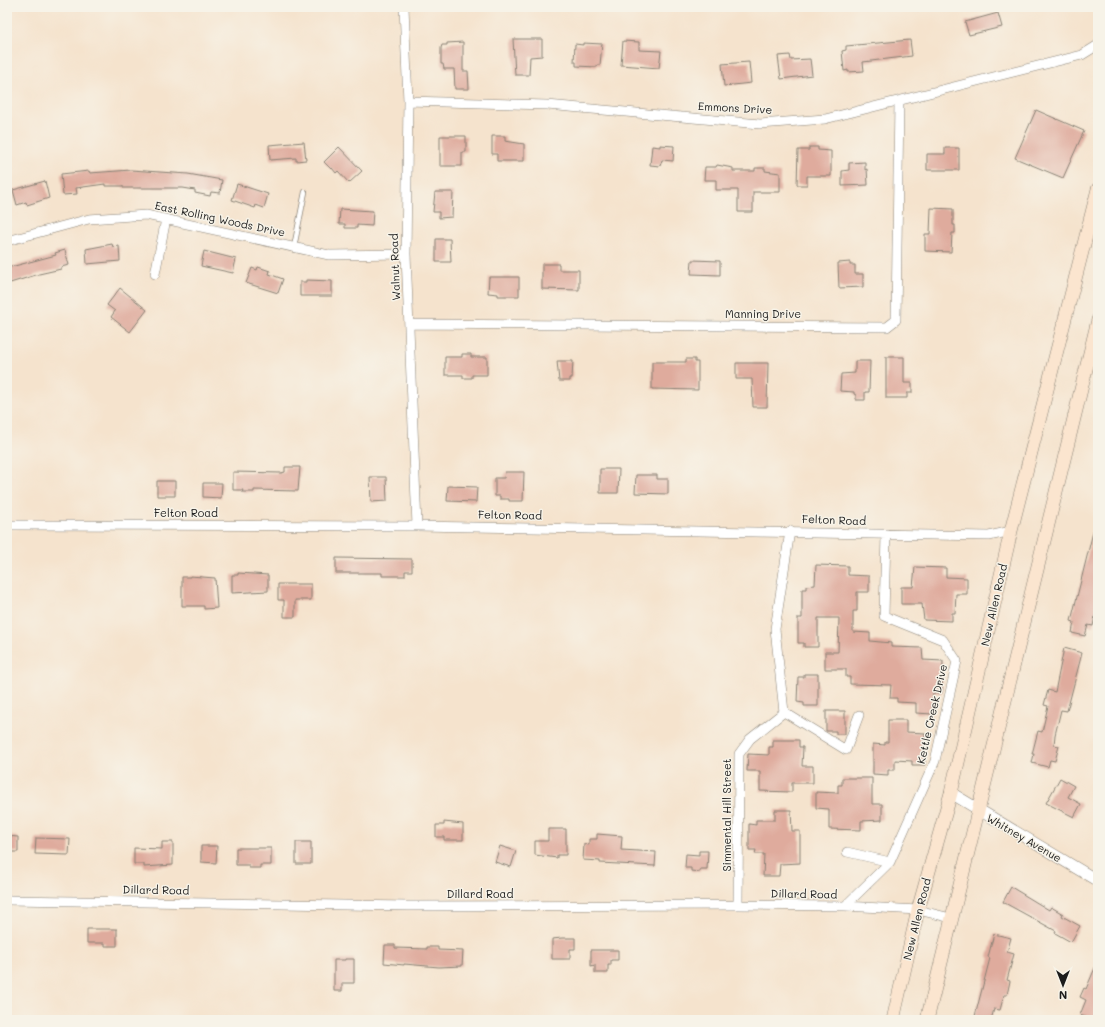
<svg xmlns="http://www.w3.org/2000/svg" width="1105" height="1027" viewBox="0 0 1105 1027" font-family="Mali,sans-serif">
	<rect width="100%" height="100%" fill="#f7f3e8"/>
	<filter id="ink" filterUnits="userSpaceOnUse"><feTurbulence type="fractalNoise" baseFrequency=".025" numOctaves="2"/><feDisplacementMap in="SourceGraphic" scale="8" xChannelSelector="R" yChannelSelector="G"/><feConvolveMatrix kernelMatrix="1 2 1 2 8 2 1 2 1" color-interpolation-filters="sRGB"/></filter>
	<filter id="wash" filterUnits="userSpaceOnUse"><feTurbulence type="fractalNoise" baseFrequency=".012" numOctaves="4" result="noise"/><feDisplacementMap in="SourceGraphic" scale="16" xChannelSelector="R" yChannelSelector="G"/><feGaussianBlur stdDeviation="0.9" result="paint"/><feColorMatrix in="noise" values="0 0 0 0 0 0 0 0 0 0 0 0 0 0 0 0 0 1.4 0 .05"/><feComposite in="paint" operator="in"/></filter>
	<g filter="url(#wash)">
		<rect width="100%" height="100%" fill="#f5e3cd"/>
		<g id="blocks">
			<path fill="#dfab9d" d="M998,13L1002,27L969,35L965,22Z
				M513,39H542V56L530,57L529,75H515Z
				M910,40L912,56L863,62L864,71L848,72V70L844,71L842,51L846,50V46Z
				M623,41L639,42V50L661,51L659,68L621,65Z
				M463,42V71H468L469,89H455L454,69H444L443,64H441V48L442,45H447V43Z
				M583,43L602,44L600,65H597V67L576,66V62H574L575,44L583,45Z
				M790,55L791,60L810,59L812,75L781,79L778,56Z
				M749,62L751,83L724,86L722,64Z
				M1036,110L1084,131L1063,178L1015,158Z
				M440,136H466V152H462V166H440Z
				M492,136H505V141L524,144V161H497V154H492Z
				M304,142L306,160L296,161V158L270,160L269,145Z
				M660,145L674,146L673,161L662,160L660,166L650,165L652,146L660,147Z
				M339,147L362,171L349,183L338,171L336,173L332,168L331,169L324,162Z
				M809,147H818V150L831,151V176H807V185H797L798,150H809Z
				M945,148H959V170H927V154H945Z
				M865,162V170L867,169L868,185L842,186V171L849,170V163Z
				M717,165L733,168V171H755V168H765V171L780,173V192H753V212H738V190H716V180H704L705,167H716Z
				M131,170L188,174L222,180L220,193L211,192L210,196L195,193V190L183,188H123V186H105V184L76,188L77,194L63,195L61,174L89,171L90,173Z
				M45,181L49,198L27,205L26,202L17,205L13,190Z
				M237,184L268,194L264,208L256,205L255,208L232,200Z
				M435,192H453L452,217L439,218V212H433Z
				M931,208L953,209V225H955V233H952L951,252L925,251V234H930Z
				M340,209L373,211L372,226L357,225V228H345V224H339Z
				M436,239H450L451,262H436Z
				M112,244L113,247L119,246L120,261L87,264L86,249Z
				M65,250L69,265L61,267V269L39,274L7,284V268L56,255L55,253Z
				M204,251L236,259L233,273L201,266Z
				M692,260L720,261V275L691,274Z
				M850,262V265H855V274H863V287L839,288L838,263Z
				M542,264H559V270H579V290L542,289Z
				M258,267L270,271L269,274L283,279L278,293L246,283L252,268L257,270Z
				M489,277H519V296H498V294L488,293Z
				M306,280L332,281V296H300V282H306Z
				M120,288L147,310L130,332L111,317L115,311L107,305Z
				M462,354H471V357H487V375H472V378H463V375H445V357H462Z
				M886,357H904V383H912V393H907V398H886Z
				M686,359H695V362H698V390L652,389V362H686Z
				M557,361H573L572,378H570V381H559Z
				M855,361H870L869,392H865V400H856V395L854,394V392L840,391L841,374L855,373Z
				M736,363H768L767,407H753L752,379H736Z
				M285,467H300L298,491L254,490V492H242L243,490H233V472L281,473L285,472Z
				M600,469H619L618,493H600Z
				M505,472H524L523,501H509V499H500V496H495V478H504Z
				M636,475H657V479H668V494L635,493Z
				M370,477H386L387,501L371,502Z
				M157,481H175V496H157Z
				M203,483H222L221,498L203,497Z
				M448,486L477,487L476,502L447,501Z
				M1094,528L1098,529V603L1093,626L1088,625L1085,636L1072,633L1074,622L1071,621Z
				M336,558L412,559V571H405V576H382V573H336Z
				M816,565L848,566V575L869,576V592H857V611H853V632L870,633V641L891,643V647L922,648L923,660L943,661L942,693H933L932,714L916,713V703L897,702V698H890L891,685L850,684V677H846V669H825V652H838L839,618H818V647H804V643H798V618H802V589H806V586L815,585Z
				M915,567L946,568V577L967,578V594H956L955,613H952V621L924,620L922,604H901V587H913Z
				M238,573L268,575V591L232,593V575H238Z
				M190,576L215,578L217,608L204,609V606H182V577H190Z
				M278,584H311V600H295V617H284V600H278Z
				M1064,648L1082,653L1067,711L1061,710L1055,735L1054,745L1059,746L1055,761L1050,760L1048,767L1032,763L1034,754H1032L1038,731L1042,732L1048,706L1044,705L1048,690L1055,692Z
				M804,674H818V706H804V703L797,702L798,677H804Z
				M826,711H845V734H836V731H826Z
				M888,720H906V732L925,733V765H912V761L895,760V770H888V775L873,774V744L885,745V742H888Z
				M773,740H799V747H803L802,766H813V783H792V792L760,791V771H747L748,754L769,755V747H773Z
				M842,778H872V804H882V820L861,821V830L829,829V809L816,808V792L838,793V785H842Z
				M1060,778L1074,786L1068,797L1081,804L1074,817L1046,803Z
				M775,810H791L792,831H800V863L780,864L779,876H763L764,854H755L756,850H749V824L756,825V820H775Z
				M444,822L463,824V840H444V837H436V825H444Z
				M548,829H566V855H557V858L535,855V841H548Z
				M597,834L622,836L621,850L656,852L655,866L600,863V861L583,860L584,844L589,845V839H597Z
				M7,836L18,837V852H7Z
				M36,838L70,839L69,855L35,854Z
				M162,842H173V865L144,867V864H134V848L162,849Z
				M296,842H311V864H296Z
				M201,846H217L216,863L201,862Z
				M500,846L516,851L511,867L495,862Z
				M236,848H271V865H260V868H249V865H236Z
				M699,851H708L707,869H700V872L691,871V868H685L686,854L699,855Z
				M1011,887L1049,910L1051,907L1063,914L1062,916L1080,926L1071,942L1055,933L1056,931L1003,902Z
				M87,929H117V946H105V943H87Z
				M994,934L1011,938L1007,952L1014,954L1007,980L1010,981L1007,995H1004L1000,1010L994,1009L991,1020H974L990,958L988,957Z
				M562,938H575V949H570V959H552V939Z
				M385,945H395V948L427,949V947H438V950L463,951L462,966L439,967L404,964V965L384,963Z
				M591,950H618V960H611V965H608V973H595V965L591,966Z
				M345,959H354V983H342V991H334V960H345Z
				M1098,961V1012L1095,1020H1093L1080,1015L1086,1000L1080,997L1084,988L1086,989Z"/>
		</g>
	</g>
	<g filter="url(#ink)">
		<use href="#blocks" fill-opacity="0" stroke="#888074" stroke-width="1"/>
		<g fill="none" stroke-linecap="round" stroke-linejoin="round">
			<defs>
				<path id="service" d="M294,247L305,192"/>
				<path id="minor" d="M404,7L408,101L406,254L417,526
					M408,101L547,105L760,124L825,119L1082,55L1098,45
					M7,241L89,219L146,215L329,255L406,254
					M155,274L166,219
					M409,324L887,327L896,320L899,101
					M7,525L417,526L989,536L1011,531
					M784,712L775,629L790,531
					M784,712L846,750L859,715
					M847,852L890,862
					M7,900L408,906L738,905L845,906L918,910L951,918
					M738,905L739,754L750,739L784,712
					M845,906L890,862L935,761L957,661L943,640L884,616L886,534"/>
				<path id="tertiary" d="M951,793L1098,881"/>
				<path id="secondary" d="M893,1020L918,910L951,793L1011,531L1098,189
					M927,1020L1098,320"/>
			</defs>
			<use href="#service" stroke="#888074" stroke-width="6"/>
			<use href="#minor" stroke="#888074" stroke-width="10"/>
			<use href="#tertiary" stroke="#888074" stroke-width="12"/>
			<use href="#secondary" stroke="#888074" stroke-width="14"/>
			<use href="#service" stroke="#fff" stroke-width="4.5"/>
			<use href="#minor" stroke="#fff" stroke-width="9"/>
			<use href="#tertiary" stroke="#fff" stroke-width="11"/>
			<use href="#secondary" stroke="#fbe5cf" stroke-width="13"/>
		</g>
	</g>
	<g text-anchor="middle" stroke-width="3" stroke-linejoin="round" paint-order="stroke">
		<g font-size="11" fill="#1c1c1c" stroke="#f7f3e8">
			<text transform="translate(735 108) rotate(3)" y="4">Emmons Drive</text>
			<text transform="translate(220 219) rotate(12)" y="4">East Rolling Woods Drive</text>
			<text transform="translate(395 267) rotate(-92)" y="4">Walnut Road</text>
			<text x="763" y="318">Manning Drive</text>
			<text x="186" y="517">Felton Road</text>
			<text transform="translate(510 515) rotate(1)" y="4">Felton Road</text>
			<text transform="translate(834 520) rotate(2)" y="4">Felton Road</text>
			<text transform="translate(994 605) rotate(-77)" y="4">New Allen Road</text>
			<text transform="translate(932 714) rotate(-77)" y="4">Kettle Creek Drive</text>
			<text transform="translate(727 815) rotate(-90)" y="4">Simmental Hill Street</text>
			<text transform="translate(1024 838) rotate(30)" y="4">Whitney Avenue</text>
			<text transform="translate(156 890) rotate(1)" y="4">Dillard Road</text>
			<text x="480" y="898">Dillard Road</text>
			<text transform="translate(804 894) rotate(1)" y="4">Dillard Road</text>
			<text transform="translate(917 919) rotate(-76)" y="4">New Allen Road</text>
		</g>
	</g>
	<rect width="1105" height="1027" fill="none" stroke="#f7f3e8" stroke-width="24"/>
	<g transform="translate(1063 985) rotate(180)" stroke="#f7f3e8" stroke-width="3" paint-order="stroke">
	<path d="M0-3L7 15L0 10L-7 15Z" fill="#1c1c1c"/>
	<text y="-6" font-size="11" font-weight="bold" text-anchor="middle" fill="#1c1c1c">N</text>
	</g>
</svg>
